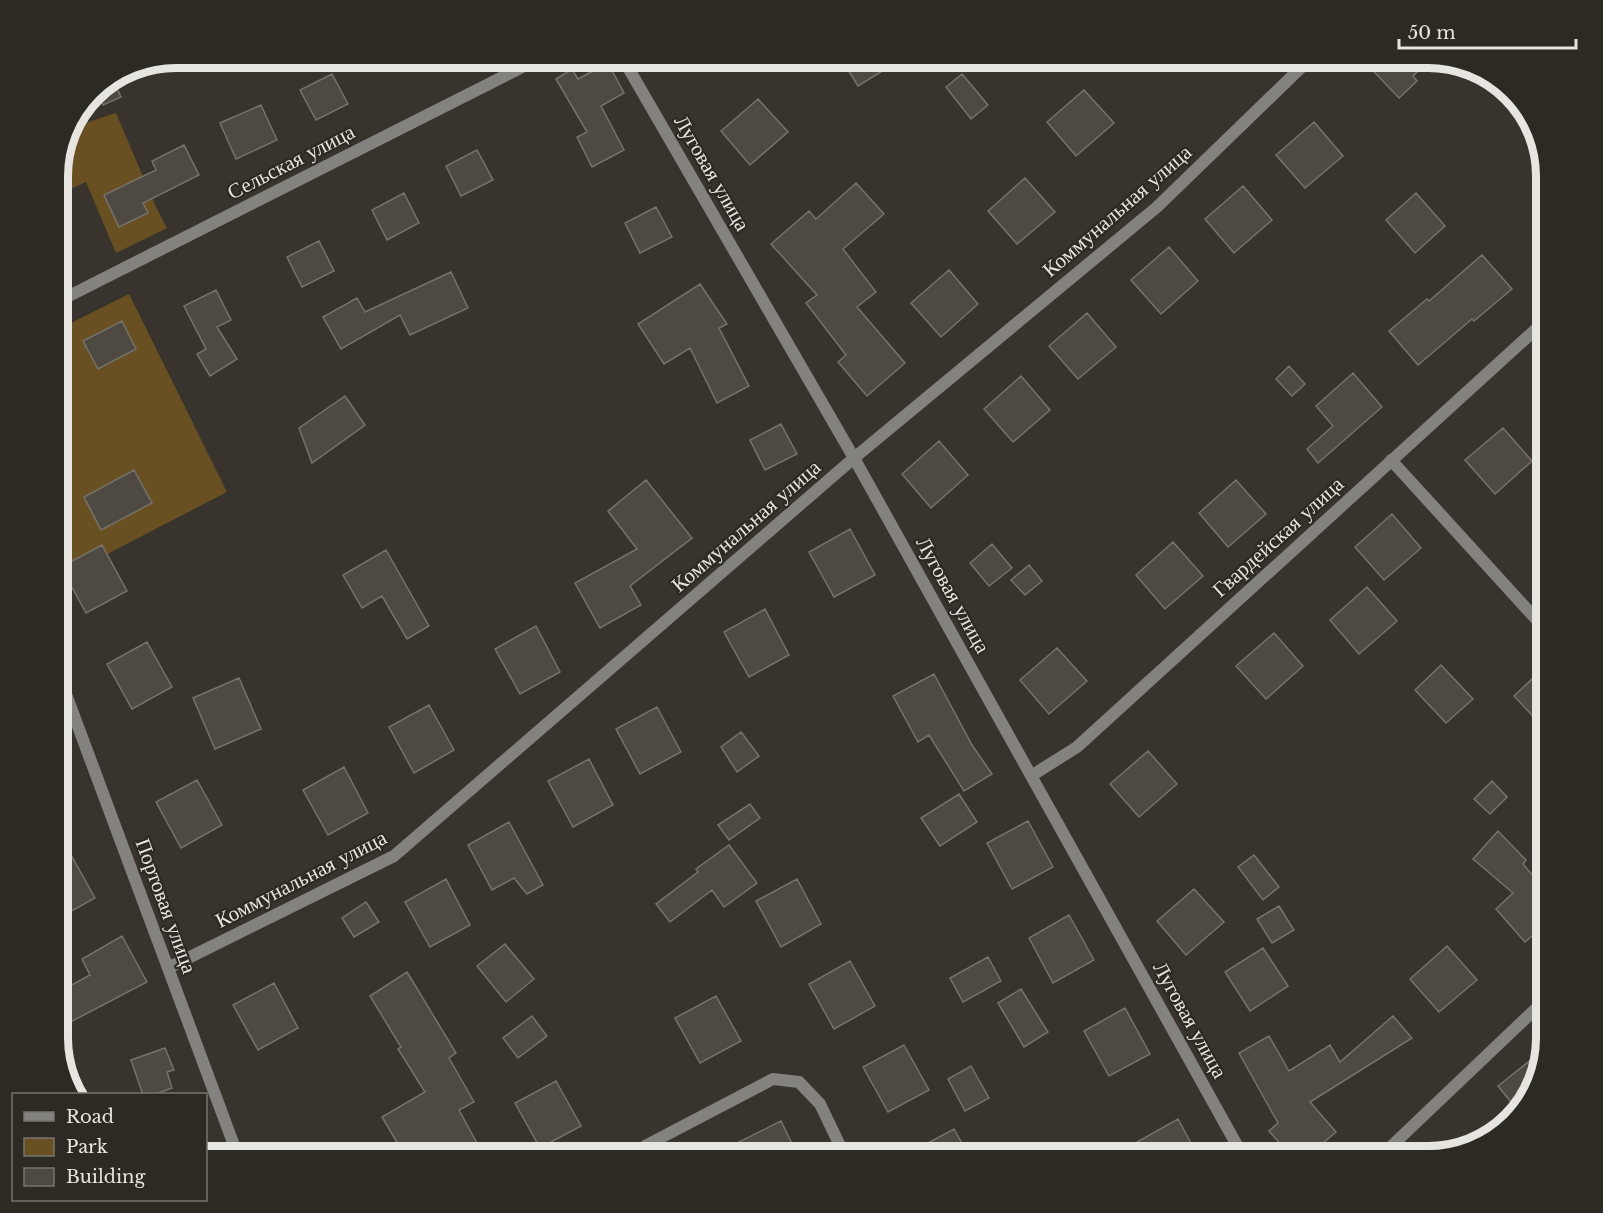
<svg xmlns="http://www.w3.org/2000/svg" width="1603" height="1213" viewBox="0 0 1603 1213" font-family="'Libre Baskerville',serif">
	<rect width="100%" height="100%" fill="#38332c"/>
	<path fill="#685022" d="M116,113L156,207L167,228L116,253L86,182L57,195V167L67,129Z
		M129,294L227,492L115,550L57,583V456L64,453L57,439V330Z"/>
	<path fill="#4e4a42" stroke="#77726a" stroke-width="1.5" d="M840,57H905L858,86Z
		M1360,57H1428L1431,58L1413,76L1417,81L1399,98Z
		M608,63L624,93L601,106L624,150L592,167L577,137L587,132L556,79L572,69L578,79Z
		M332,74L348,104L316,120L300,90Z
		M962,74L988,105L971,119L946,87Z
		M112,78L121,97L103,105L96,88Z
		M1084,90L1114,123L1076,156L1047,122Z
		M758,99L788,132L750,165L721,131Z
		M261,105L277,140L236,159L220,123Z
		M1314,122L1343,156L1305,188L1276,155Z
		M184,145L199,175L143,203L148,213L119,227L104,195L156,170L152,161Z
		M477,150L493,180L461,196L446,166Z
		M1025,178L1055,212L1017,244L988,211Z
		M856,183L884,214L843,249L876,292L857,307L905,363L867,396L838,362L846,355L806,303L817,295L771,244L809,211L816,219Z
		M1243,186L1272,220L1234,253L1205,219Z
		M404,193L419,223L387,240L372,210Z
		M1416,193L1445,226L1415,253L1386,220Z
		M656,207L672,237L640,253L625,223Z
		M319,241L334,271L302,287L287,257Z
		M1169,247L1198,281L1161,314L1131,280Z
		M1482,255L1512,289L1474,321L1472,319L1418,365L1389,331L1427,299L1429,301Z
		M949,270L978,304L941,337L911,303Z
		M451,272L468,308L410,335L400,315L341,349L323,317L357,298L365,312Z
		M700,284L727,324L719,328L749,386L717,403L690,348L664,364L638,324Z
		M216,290L231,320L217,327L237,359L210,376L197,354L206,349L184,306Z
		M1087,313L1116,347L1078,379L1049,346Z
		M122,321L136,349L98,369L83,341Z
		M1289,366L1305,384L1292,396L1276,379Z
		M1353,373L1382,407L1318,463L1307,449L1333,426L1316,406Z
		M1021,376L1050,410L1013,442L984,409Z
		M345,396L365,425L312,463L299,428Z
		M781,424L797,454L765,470L750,440Z
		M1503,428L1532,461L1495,494L1465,460Z
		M939,441L968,475L931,508L902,474Z
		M134,470L152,503L101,530L84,497Z
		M646,480L692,538L630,586L641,605L600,628L575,583L637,549L608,511Z
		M1236,480L1266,514L1228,547L1199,513Z
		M1392,514L1421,548L1384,580L1355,547Z
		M850,529L875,575L834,597L809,552Z
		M1173,542L1203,576L1165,609L1136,575Z
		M992,544L1012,568L989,586L970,563Z
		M102,545L127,591L86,613L61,567Z
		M386,550L429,626L407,639L382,596L362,608L343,575Z
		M1029,565L1042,581L1025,595L1011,580Z
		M1367,587L1397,621L1359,654L1330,620Z
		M765,609L789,655L749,677L724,632Z
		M536,626L560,672L520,694L495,649Z
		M1274,633L1303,666L1266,699L1236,666Z
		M147,642L172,687L132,709L107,664Z
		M1057,648L1087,681L1049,714L1020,680Z
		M1441,665L1473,699L1446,723L1415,690Z
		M1546,666V730L1514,696Z
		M934,674L972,745L992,774L964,791L929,735L918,742L893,696Z
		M239,678L261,729L215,749L193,698Z
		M429,705L454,750L414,773L389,727Z
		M657,707L681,752L640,774L616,729Z
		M741,732L759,756L737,772L721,747Z
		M1148,751L1177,784L1139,817L1110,784Z
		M589,759L613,805L573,827L548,781Z
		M344,767L368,813L328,835L303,790Z
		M197,780L222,825L181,848L156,802Z
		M1492,781L1507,797L1490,814L1474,799Z
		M959,794L977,822L940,846L921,818Z
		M750,804L760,818L729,840L718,825Z
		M1028,821L1053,867L1012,889L987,843Z
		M509,822L543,885L527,894L514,878L492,890L468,845Z
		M1498,831L1526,860L1523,864L1546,891V924L1525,942L1496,909L1513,893L1473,859Z
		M729,845L757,883L724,907L712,890L670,922L656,904L698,872L696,869Z
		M70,853L95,898L57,919V860Z
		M1254,855L1279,887L1263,900L1238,867Z
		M446,879L470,925L430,947L405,902Z
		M797,879L821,924L781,947L756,901Z
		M1194,889L1224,922L1186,955L1157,921Z
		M366,902L379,922L354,937L342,918Z
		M1279,906L1294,930L1272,943L1257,919Z
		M1069,915L1094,960L1053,983L1029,938Z
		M122,936L147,982L57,1029V993L90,975L82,959Z
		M505,944L534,979L506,1002L477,966Z
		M1447,946L1477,980L1439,1012L1410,979Z
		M1263,948L1288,986L1250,1011L1225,972Z
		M988,957L1001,981L963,1002L950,978Z
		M850,961L875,1006L834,1029L809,984Z
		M407,972L456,1053L449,1058L474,1102L459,1110L484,1156H405L382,1117L425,1092L398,1049L401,1047L370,996Z
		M274,983L298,1028L258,1050L233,1005Z
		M1021,989L1048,1032L1024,1047L998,1003Z
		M716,996L741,1041L700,1063L675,1018Z
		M1125,1008L1150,1054L1109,1076L1084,1031Z
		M532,1016L547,1036L518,1058L503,1038Z
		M1393,1016L1412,1038L1310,1102L1336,1132L1308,1156H1291L1269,1131L1278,1123L1239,1053L1269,1036L1289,1071L1330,1045L1340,1062Z
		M904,1045L929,1090L888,1112L863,1067Z
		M165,1048L174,1070L167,1072L172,1088L153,1095H143L131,1060Z
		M1542,1051L1521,1110L1519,1112L1498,1086Z
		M971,1066L989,1098L965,1111L948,1079Z
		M556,1081L581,1126L540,1148L515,1103Z
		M1178,1119L1198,1156H1145L1137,1142Z
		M781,1121L798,1156H711Z
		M954,1129L969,1156H904Z"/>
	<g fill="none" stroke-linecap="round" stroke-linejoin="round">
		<path stroke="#84827e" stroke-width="12" d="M622,57L854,458L1243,1156
			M57,302L542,57
			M1391,460L1546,630
			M57,670L238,1156
			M1031,776L1077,747L1546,320
			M168,968L394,856L854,458L1157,207L1312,57
			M645,1146L773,1079L799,1082L820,1104L845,1156
			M1381,1156L1546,999"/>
	</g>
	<g text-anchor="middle" stroke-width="4.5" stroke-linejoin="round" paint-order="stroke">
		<g font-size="21" fill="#e7e5e0" stroke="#2d2923">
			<text transform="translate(291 162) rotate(-27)" y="7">Сельская улица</text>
			<text transform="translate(712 173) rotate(60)" y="7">Луговая улица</text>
			<text transform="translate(1117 211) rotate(-41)" y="7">Коммунальная улица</text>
			<text transform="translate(746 526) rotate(-41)" y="7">Коммунальная улица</text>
			<text transform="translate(1278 537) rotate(-42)" y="7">Гвардейская улица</text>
			<text transform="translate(953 595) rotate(61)" y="7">Луговая улица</text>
			<text transform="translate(301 879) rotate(-27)" y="7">Коммунальная улица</text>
			<text transform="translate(166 906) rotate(70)" y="7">Портовая улица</text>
			<text transform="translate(1190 1020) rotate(61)" y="7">Луговая улица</text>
		</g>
	</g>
	<path d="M0 0H1603V1213H0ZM176 68H1428A108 108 0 0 1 1536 176V1038A108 108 0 0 1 1428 1146H176A108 108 0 0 1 68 1038V176A108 108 0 0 1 176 68Z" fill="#2d2923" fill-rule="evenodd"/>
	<path fill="none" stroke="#e7e5e0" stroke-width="8" d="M176 68H1428A108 108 0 0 1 1536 176V1038A108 108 0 0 1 1428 1146H176A108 108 0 0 1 68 1038V176A108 108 0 0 1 176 68Z"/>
	<rect x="12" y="1093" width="195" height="108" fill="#2d2923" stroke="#77746f" stroke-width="1.5"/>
	<rect x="24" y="1112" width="30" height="9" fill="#84827e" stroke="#77746f" stroke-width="1.5"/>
	<text x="66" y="1123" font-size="18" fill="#e7e5e0">Road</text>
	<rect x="24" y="1138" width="30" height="18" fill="#685022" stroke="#77746f" stroke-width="1.5"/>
	<text x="66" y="1153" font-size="18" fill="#e7e5e0">Park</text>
	<rect x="24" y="1168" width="30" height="18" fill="#4e4a42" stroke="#77746f" stroke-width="1.5"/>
	<text x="66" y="1183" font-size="18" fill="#e7e5e0">Building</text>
	<path d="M1399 39v9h177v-9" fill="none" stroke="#e7e5e0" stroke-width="3"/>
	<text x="1408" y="39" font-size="18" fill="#e7e5e0" stroke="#2d2923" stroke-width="4.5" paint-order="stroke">50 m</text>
</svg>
